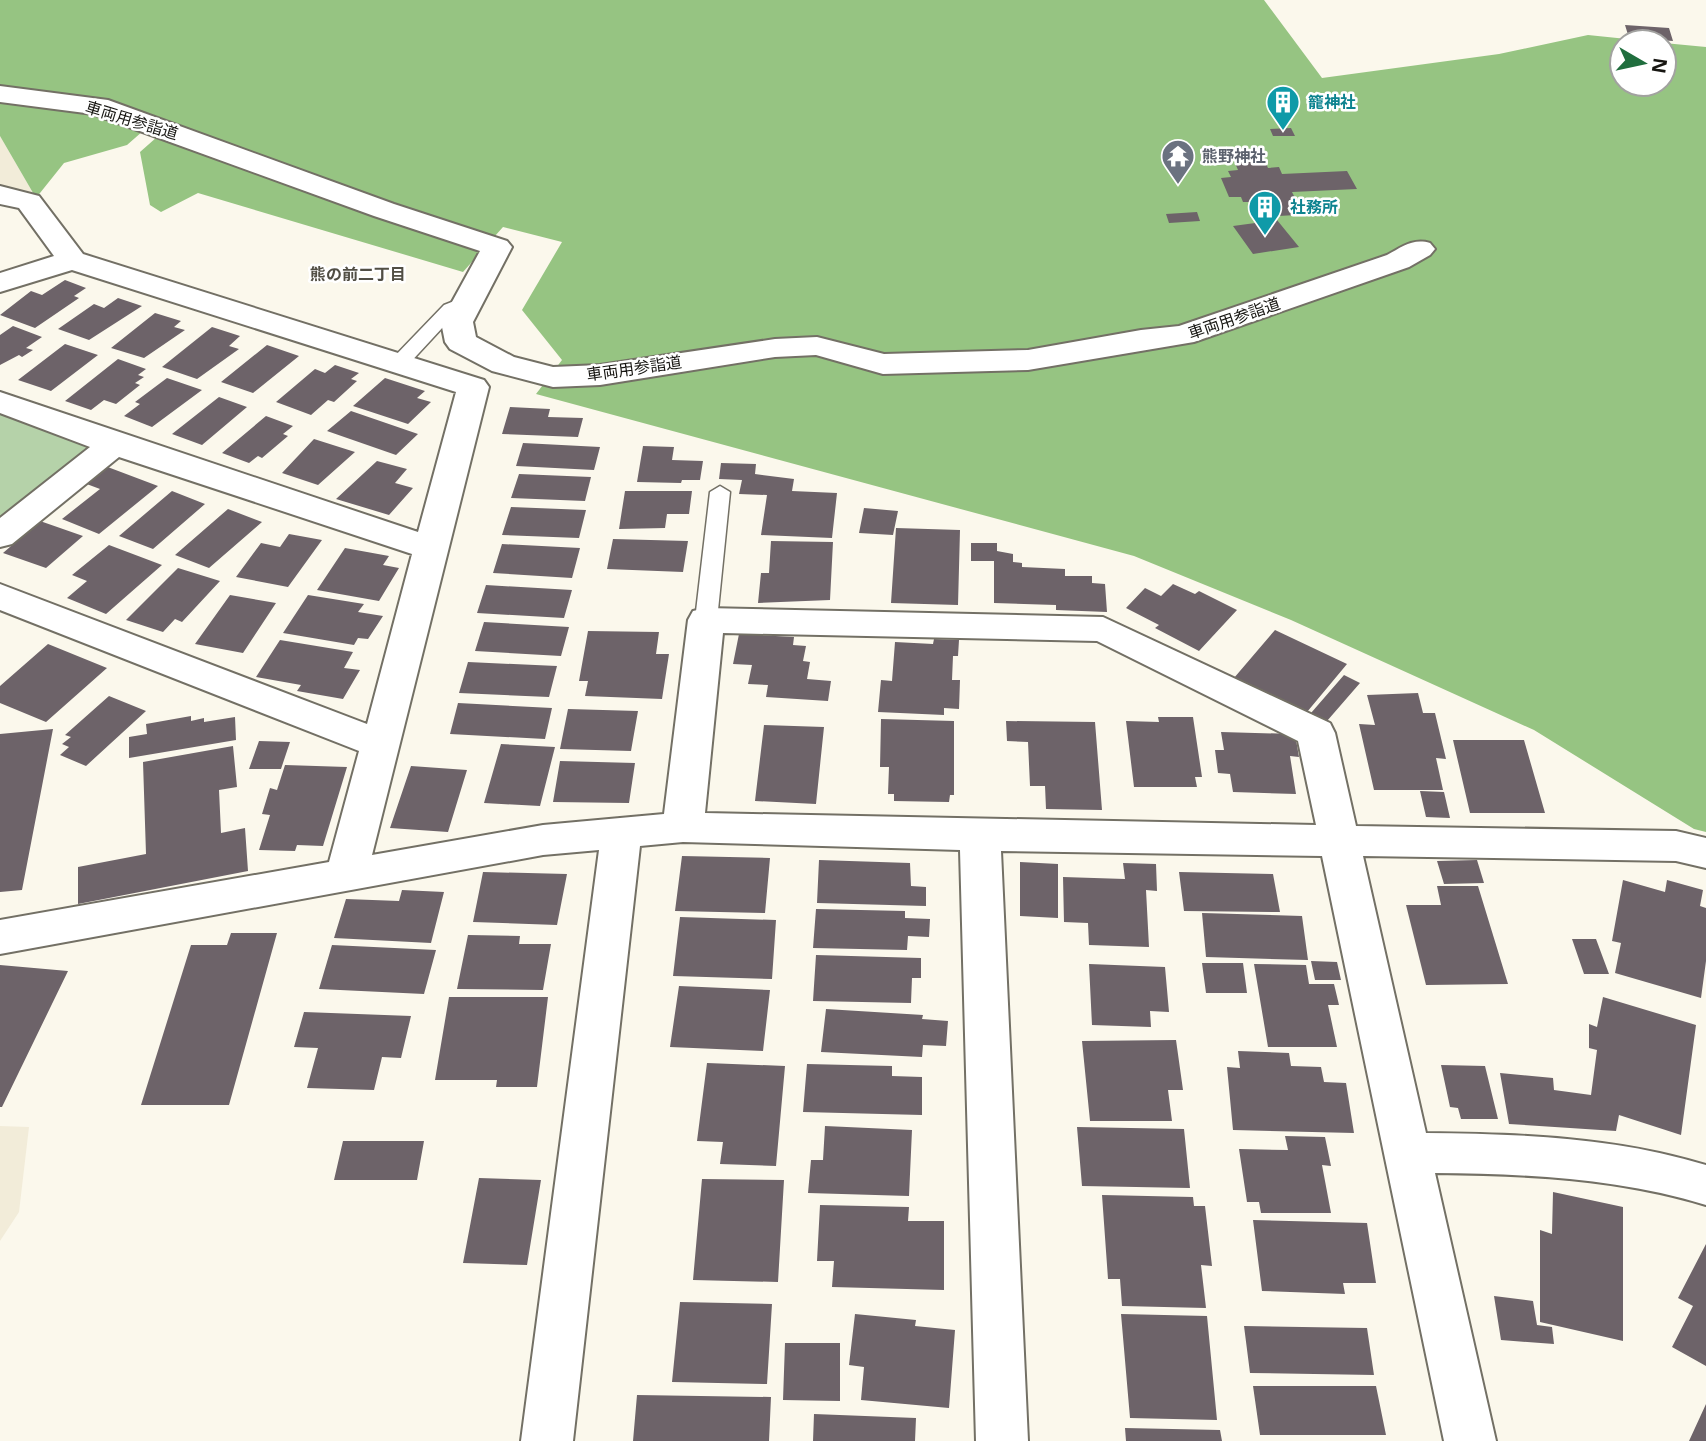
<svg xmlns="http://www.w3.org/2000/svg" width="1706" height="1441" viewBox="0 0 1706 1441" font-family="'Noto Sans','Noto Sans JP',sans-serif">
	<rect width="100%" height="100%" fill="#fbf8ec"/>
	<path fill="#f2ecd9" d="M0,136L36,198L0,188Z
		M0,1126L29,1127L19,1212L0,1241Z"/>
	<path fill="#b5d2a9" d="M0,412L87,443L85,455L0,522Z"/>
	<path fill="#96c482" d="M0,0H1264L1322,78L1499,54L1588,35L1656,42H1622V84H1664V43L1706,47V832L1694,829L1534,730L1291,620L1134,556L536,394L562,360L522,310L562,242L503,227L463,272L198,193L161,212L150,205L140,152L157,137L143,131L127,145L64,163L36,198L0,136Z"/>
	<path fill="#6d6369" d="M1625,25L1669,28L1673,41L1629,38Z
		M1291,128L1295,136H1273L1270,129Z
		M1262,154L1268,168L1279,167L1282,174L1347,171L1357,189L1292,192L1296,200H1289L1296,215L1262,217L1255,202H1243L1241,197H1229L1221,178L1231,177L1228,171L1238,170L1232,156Z
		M1197,212L1200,221L1169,223L1166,214Z
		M1277,220L1299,247L1253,254L1233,226Z
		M65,280L86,288L74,296L79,298L35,328L0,315L31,291L42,295Z
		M118,298L142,306L89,340L58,329L94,304L104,308Z
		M155,313L181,321L174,327L185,330L144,358L111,348Z
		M13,326L42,337L26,348L33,350L22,357L19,355L0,365V335Z
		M212,327L240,336L229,346L239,349L197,379L162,367Z
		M65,344L98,355L51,391L18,380Z
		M267,345L299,356L253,393L221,382Z
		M118,359L146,369L138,375L144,377L135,383L140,385L116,404L104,400L91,410L65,401Z
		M335,365L359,373L351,379L357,381L334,402L328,400L311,415L276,402L315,369L325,373Z
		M167,378L202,390L152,427L124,416L140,404L135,402Z
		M385,378L425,391L417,398L431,402L408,424L353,406Z
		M219,397L247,407L202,445L172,434Z
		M510,407L550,409L548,417L583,418L578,437L502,434Z
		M351,411L418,434L396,455L327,431Z
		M266,416L293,426L283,434L288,436L262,458L258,456L249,463L222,453Z
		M314,439L355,452L318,485L282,473Z
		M523,443L600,447L594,470L516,466Z
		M643,446L674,447L672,460L703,461L700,480H682L681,483L637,482Z
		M377,461L407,469L395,483L413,488L389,515L336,499Z
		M721,463L756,464L755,474L794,479L792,491L837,493L832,538L761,535L767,495L739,494L742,480L719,479Z
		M105,466L158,486L99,534L62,519L100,489L84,483Z
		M519,474L591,477L585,501L511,498Z
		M172,491L205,504L153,549L119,536Z
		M625,491H692L689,514H667L665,528L619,529Z
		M511,507L586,510L579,538L502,535Z
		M864,508L898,511L893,535L859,533Z
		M228,509L262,522L209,568L175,555Z
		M40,521L83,536L46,568L3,553Z
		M896,528L960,530L958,605L891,603Z
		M289,534L322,540L288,587L236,577L261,543L280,547Z
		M613,539L688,541L683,572L607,569Z
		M771,541L833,542L830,600L758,603L761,573H769Z
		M971,543H997V551L1013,554V562L1022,563V567L1065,569V576H1092V583L1105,584L1107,612L1056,610V605L994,603V561H971Z
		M502,544L580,548L572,578L493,573Z
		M109,545L162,565L106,614L67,598L87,581L72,575Z
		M345,548L389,556L383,565L399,568L379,601L317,590Z
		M178,568L220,581L182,622L175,619L163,632L126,620Z
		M1173,584L1195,594L1199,591L1237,610L1199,651L1155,628L1159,625L1126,608L1145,588L1161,596Z
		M486,585L572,590L564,618L477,613Z
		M230,595L276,603L243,653L195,644Z
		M308,595L364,604L358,612L383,616L368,639L358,638L354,645L283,633Z
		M484,622L569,627L561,656L475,651Z
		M1275,630L1347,664L1307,712L1234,678Z
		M588,631L659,632L656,654H669L662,699L585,696L588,681H579Z
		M739,634L794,637L793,645L806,646L803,661L810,662L807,679L831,681L828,701L766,697L768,685L748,684L752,665L733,664Z
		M934,639L959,640L958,656H953L952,680H960L959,709L944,708V715L878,712L881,680L892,681L895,642L933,644Z
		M280,640L353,652L344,668L360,670L343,699L297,691L301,685L256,677Z
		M48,644L107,668L46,722L0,703V686Z
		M468,662L557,666L549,697L459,693Z
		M1344,675L1360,683L1327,721L1311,713Z
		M1418,693L1423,713H1435L1446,759L1436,758L1443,790H1374L1359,724L1375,725L1367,695Z
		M109,696L146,711L86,766L60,755L69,747L62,744L71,737L65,735Z
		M458,703L552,708L545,739L450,734Z
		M568,709L638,711L631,751L560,749Z
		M191,716V721L204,718V722L235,717L236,740L129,758V737L147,734L146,724Z
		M1158,717H1193L1202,777H1195L1197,787H1134L1126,721L1159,722Z
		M881,719L954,721V795H950L949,802L894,801V794H888L889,767H880Z
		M1006,721L1095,722L1102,810L1046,809L1045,786H1030L1028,742L1007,741Z
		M764,725L824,727L816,804L755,801Z
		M53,729L22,890L0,892V734Z
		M1221,732L1295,734L1299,757L1290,756L1296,794L1233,792L1230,774L1218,773L1215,750H1224Z
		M1453,740H1524L1545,813H1470Z
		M259,741L290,742L281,769H249Z
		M501,744L555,747L540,806L484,803Z
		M233,746L237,787L219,790L221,833L245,828L248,871L78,904V867L146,854L143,762Z
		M560,761L635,763L629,803L553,802Z
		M285,765L347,767L323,846L297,845L295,851L259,850L270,815L262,814L270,788L277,790Z
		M411,766L467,770L448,832L390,828Z
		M1420,791L1444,792L1450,818L1426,817Z
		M682,856L770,858L765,913L675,911Z
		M819,860L910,863L911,886L926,887V906L817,903Z
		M1477,860L1484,883L1444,884L1437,861Z
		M1020,862L1058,864V918L1020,916Z
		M1123,863L1156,864L1157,891L1146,890L1149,947L1089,945L1088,923L1064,922L1063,877L1125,879Z
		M483,872L567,874L557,925L473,922Z
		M1179,872L1273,874L1280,912L1184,911Z
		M1623,880L1665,892L1667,880L1703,890L1700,906L1706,908V961L1701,998L1615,973L1621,943L1612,941Z
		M1437,886H1478L1508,984L1426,985L1406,905H1441Z
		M402,890L444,892L431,943L334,938L346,899L399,901Z
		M816,909L905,911V918L930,919L929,937L908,936L907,950L813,948Z
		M1202,913L1302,916L1308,960L1206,957Z
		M680,917L776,920L772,979L673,976Z
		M231,933H277L229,1105H141L191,945H227Z
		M468,935L520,936L519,944H551L543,990L457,989Z
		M1572,939H1596L1609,974H1584Z
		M332,945L436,950L424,994L319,989Z
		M816,955L921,958V978H912L911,1003L813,1001Z
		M1311,961L1337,962L1341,980H1315Z
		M1202,963H1243L1247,993H1206Z
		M1089,964L1165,967L1169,1012L1150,1011L1151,1027L1092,1025Z
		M1254,964L1306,965L1309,984H1334L1339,1005H1328L1337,1047H1268Z
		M0,965L68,971L2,1107H0Z
		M679,986L770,990L763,1051L670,1047Z
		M449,997H548L537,1087H496L497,1080H435Z
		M1603,997L1696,1025L1681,1135L1619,1115L1616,1131L1509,1124L1500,1073L1553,1078L1554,1090L1591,1095L1597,1050L1589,1048V1024L1597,1027Z
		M826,1009L923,1015L922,1019L948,1021L946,1046L923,1045L922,1057L821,1052Z
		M304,1012L411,1016L401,1058L382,1057L374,1090L307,1088L318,1048L294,1047Z
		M1176,1040L1183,1090H1168L1172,1121H1090L1082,1041Z
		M1238,1051L1289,1053L1291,1066L1321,1067L1324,1082L1346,1083L1354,1133L1233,1130L1227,1067L1240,1068Z
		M707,1063L785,1066L776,1166L720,1164L723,1142L697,1141Z
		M807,1064L892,1066V1076L922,1077V1115L803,1112Z
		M1441,1065L1485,1066L1498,1119H1461L1458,1108L1450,1107Z
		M825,1126L912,1130L909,1196L808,1193L811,1160H823Z
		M1077,1127L1184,1129L1190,1188L1082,1186Z
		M1285,1136L1325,1137L1331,1166L1322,1165L1331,1213H1261L1259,1202H1247L1239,1149L1288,1150Z
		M343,1141H424L417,1180H334Z
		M479,1178L541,1180L527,1265L463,1263Z
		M702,1179L784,1180L778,1282L693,1280Z
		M1553,1192L1623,1207V1341L1540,1322V1230L1552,1234Z
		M1102,1195L1193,1197L1194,1206H1205L1212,1266L1201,1265L1206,1308L1122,1306L1120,1279H1108Z
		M820,1205L909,1207L908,1221H944V1290L832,1287L834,1261H817Z
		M1253,1220L1367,1223L1376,1283H1343L1345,1294L1262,1291Z
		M1706,1244V1366L1672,1347L1693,1306L1678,1298Z
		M1494,1296L1533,1301L1537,1325L1552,1327L1554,1344L1501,1340Z
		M680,1302L772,1304L767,1384L672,1382Z
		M855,1314L916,1320L915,1326L955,1330L949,1408L861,1400L864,1367L849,1365Z
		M1121,1314L1207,1316L1217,1420L1130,1418Z
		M1244,1326L1367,1328L1374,1375L1250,1373Z
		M785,1343H840V1401L783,1400Z
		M1253,1386H1376L1386,1435H1260Z
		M637,1395L771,1397L769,1441H633Z
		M1706,1404V1441H1689Z
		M814,1414L916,1418L915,1441H813Z
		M1125,1428L1220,1430L1222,1441H1126Z"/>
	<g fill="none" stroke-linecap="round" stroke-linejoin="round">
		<defs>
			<path id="lane" d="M467,296L476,301L456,313L406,367H392L390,363L392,359L444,305Z
				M720,486L730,492L717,620L714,625H698L695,620L710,492Z"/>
			<path id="street" d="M0,86L108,100L394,204L507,241L512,247L473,322L476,337L514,357L553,367L600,365L775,339L817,337L884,354L1028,350L1141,330L1179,326L1387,255C1402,247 1413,238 1430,243L1435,249L1430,255L1409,267L1194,342L1028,370L883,374L816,355L775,357L600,385L553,387L492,371L450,349L445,342L441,322L480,251L374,216L93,114L0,102Z
				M0,186L39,196L83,254L484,380L489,387L372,855L543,825L664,814L688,620L693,611L706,608L1103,617L1330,723L1335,733L1356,826L1676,831L1706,838V868L1676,861L1363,856L1426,1133C1521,1134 1614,1137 1706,1165V1205C1617,1178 1528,1174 1435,1173L1496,1441H1444L1322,856L1001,851L1028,1441H976L960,850L683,842L640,846L573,1441H521L599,850L543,855L0,954V920L329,862L359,751L0,610V584L367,724L412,554L119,457L12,544L0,547V518L90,447L0,413V392L418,532L456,392L72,270L0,292V273L54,256L19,208L0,204ZM723,633L1097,641L1298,741L1316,825L705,813Z"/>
		</defs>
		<use href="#lane" stroke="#737065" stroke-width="3"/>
		<use href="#street" stroke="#737065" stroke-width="4"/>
		<use href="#lane" fill="#fff" fill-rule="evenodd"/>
		<use href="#street" fill="#fff" fill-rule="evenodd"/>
	</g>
	<defs>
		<symbol id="building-pin" viewBox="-11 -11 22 30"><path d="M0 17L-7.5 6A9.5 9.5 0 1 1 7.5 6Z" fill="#0f9aa8" stroke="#fff"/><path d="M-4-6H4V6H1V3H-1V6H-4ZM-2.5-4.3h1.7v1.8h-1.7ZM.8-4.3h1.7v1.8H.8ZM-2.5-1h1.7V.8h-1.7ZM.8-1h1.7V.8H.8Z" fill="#fff"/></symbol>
		<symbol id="temple-pin" viewBox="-11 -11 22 30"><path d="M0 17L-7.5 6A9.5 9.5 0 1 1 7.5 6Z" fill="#6b7280" stroke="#fff"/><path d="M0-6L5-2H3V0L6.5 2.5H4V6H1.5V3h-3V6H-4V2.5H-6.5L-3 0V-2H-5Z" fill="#fff"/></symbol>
	</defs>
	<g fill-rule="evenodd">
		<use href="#building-pin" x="1264" y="83" width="38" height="52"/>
		<use href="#temple-pin" x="1159" y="137" width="38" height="52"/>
		<use href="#building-pin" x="1246" y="188" width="38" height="52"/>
	</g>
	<g text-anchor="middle" stroke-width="5" stroke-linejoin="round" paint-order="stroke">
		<g font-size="16" font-weight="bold" fill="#0d838f" stroke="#fff" text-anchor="start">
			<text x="1308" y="108">籠神社</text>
			<text x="1290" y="213">社務所</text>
		</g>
		<g font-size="16" fill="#171612" stroke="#fff">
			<text transform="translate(132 120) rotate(17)" y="6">車両用参詣道</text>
			<text transform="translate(1234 318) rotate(-19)" y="6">車両用参詣道</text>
			<text transform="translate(634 368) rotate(-8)" y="6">車両用参詣道</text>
		</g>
		<g font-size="16" font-weight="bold" fill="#5b616d" stroke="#fff" text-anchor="start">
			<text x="1202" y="162">熊野神社</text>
		</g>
		<g font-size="16" font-weight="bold" fill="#514e44" stroke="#fff">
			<text x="358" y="280">熊の前二丁目</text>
		</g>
	</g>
	<g transform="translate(1643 63) rotate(99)"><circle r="33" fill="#ffffff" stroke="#a2a2a0" stroke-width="2"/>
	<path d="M0-5L12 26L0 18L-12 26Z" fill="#206e3e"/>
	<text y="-10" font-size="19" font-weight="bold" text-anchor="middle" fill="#171612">N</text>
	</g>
</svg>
